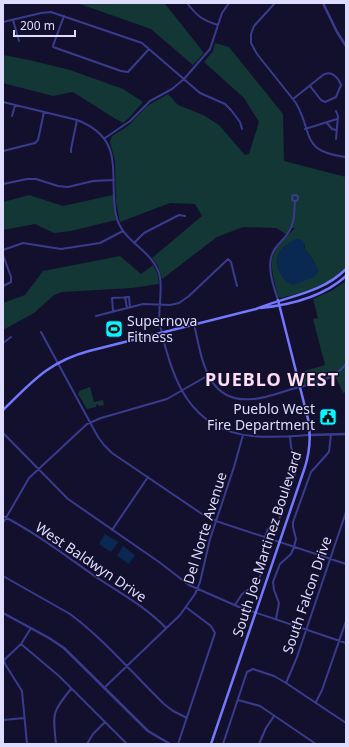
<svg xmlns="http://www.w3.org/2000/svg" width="349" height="747" viewBox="0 0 349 747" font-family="'Noto Sans',sans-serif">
	<rect width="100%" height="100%" fill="#13102d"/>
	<path fill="#133734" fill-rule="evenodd" d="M77,3H162L166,5L204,53L193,65L151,29Z
		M215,43L229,47L283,114L284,161L346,177V267C325,287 309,291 281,298L278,297C269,259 266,256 295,228H291L286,234L276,228L243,227L217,237L162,279L158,266L152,258L202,216L195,204L170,203L120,222L116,202L115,161L110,142L112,136L128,126L147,106L168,94L178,105L203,115L219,125L245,155L249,154L259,122L244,98L204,62L213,51ZM291,242L305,245V249L315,263L283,278C277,269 274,256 283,248C286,245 289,244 291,242Z
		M3,55L29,60L70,70L123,89L143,102L130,117L123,123L114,118L73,92L53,96L3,83Z
		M29,195L63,206L113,195L116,220L71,231L54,233L35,224L3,230V202Z
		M120,256L141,274L153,265L158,275L159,284L132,288L62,292L54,295L34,313L3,330V303L25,295L43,271Z
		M346,281V392L343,393L335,375L304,386L301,372L325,365L313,319L318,318L313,299L333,290Z
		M90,387L94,402L103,400L104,405L99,406L98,404L96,405V407L87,409L78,394L79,391Z"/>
	<path fill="#0a2952" d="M296,239H300L304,242L305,249L315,263L319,271L314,277L293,285C281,282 274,264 279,253C282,247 290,242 296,239Z
		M105,534L118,542L111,552L99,544Z
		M123,546L135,555L129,564L117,556Z"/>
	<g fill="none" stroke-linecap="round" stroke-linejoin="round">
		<path stroke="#393b8e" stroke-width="2" d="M187,3C197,16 202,20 218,25
			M275,3L254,26L251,34V43L257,54L296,103C314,135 300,151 346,157
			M64,16L54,43L53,47L121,71L128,72L149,49
			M13,20L19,41
			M3,22L41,13L51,12L142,43L200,93L225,104L231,110L240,122L242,129
			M293,99L323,75C331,70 338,77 341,85L336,97L325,102L321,100L310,86
			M3,102L77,120C127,139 108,175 116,215C121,241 151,249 159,273C164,290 157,307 160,324C171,378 189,430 252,436C271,438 291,436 310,435
			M12,116L15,105
			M327,123L332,129L336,130
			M305,129L337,119
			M105,138L130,121L150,101L172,89L184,79L210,49L222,13L229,3
			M336,139L338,116L336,111
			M3,151L35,143L38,140L44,112
			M71,152V149L77,120
			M3,184L27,179H36L58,186L68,187L93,181L114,180
			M292 198a3 3 0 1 1 6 0a3 3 0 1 1-6 0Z
			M134,243L144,233L179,215L185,216
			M3,250L23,243L61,249L100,243L123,231
			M3,255L11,277V282L3,286
			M125,297L127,308
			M278,300C274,288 268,271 271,258C273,247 282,242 288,233C295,224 294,212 295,201
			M113,311L112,298L129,297L130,307
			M96,316L143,304L170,305L179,303L189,296L228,259L231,262L237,286
			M194,324C202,358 206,404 253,399C266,398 279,393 292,389C312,384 332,381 346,364
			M41,332L98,437L104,445L112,453L202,514L216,521L346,564
			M3,343L11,337
			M3,433L68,499L159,562L189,585L239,607L346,643
			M3,516C36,533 66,556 96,577C120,593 146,607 166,628
			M3,523L29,478L87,424L101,418L167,399L207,376
			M112,530L148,477
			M3,576L70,614C105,640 133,674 164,704L173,711L187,718
			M235,605L242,594L255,585L259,579L266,560L263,546L265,537L268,529L279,520L296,471L297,465L291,447L290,436
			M276,619L279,603L274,590L273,582L280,564L291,554L294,547L296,539L293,527V522L311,472L329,452L331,434
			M21,644L59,676L127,744
			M286,683L297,657L346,512
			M104,688L180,615L195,594L200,582L210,539L234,467L243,435
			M238,700L260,706L316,744
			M316,702L322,690L346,621
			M3,720L24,718
			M27,744L22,691L5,664L4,660L21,644L31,628
			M56,744C53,714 51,713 71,689
			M87,744L93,734L105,722
			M178,744L215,633L211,626L187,608
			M223,744L247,672L253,669L274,676L286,683L346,723
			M259,744L266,728L274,716"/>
		<path stroke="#393b8e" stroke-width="2.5" d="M323,3L337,32L346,46
			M310,435L346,434
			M3,613L49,638L64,648L148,731L170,744"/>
		<path stroke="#7378ff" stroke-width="2.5" d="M260,308C290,305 323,297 346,276
			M3,410C32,382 48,362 89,351L256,309C287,296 321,294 346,269
			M211,744L305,467C310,451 311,435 308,419L278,300"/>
	</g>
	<defs>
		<symbol id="stadium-square" viewBox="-11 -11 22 22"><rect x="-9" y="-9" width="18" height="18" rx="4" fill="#08f6ff" stroke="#13102d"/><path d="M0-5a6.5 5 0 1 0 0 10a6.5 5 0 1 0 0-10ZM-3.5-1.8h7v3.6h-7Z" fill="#111"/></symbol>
		<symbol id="civic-square" viewBox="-11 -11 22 22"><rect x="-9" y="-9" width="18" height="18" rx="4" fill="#08f6ff" stroke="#13102d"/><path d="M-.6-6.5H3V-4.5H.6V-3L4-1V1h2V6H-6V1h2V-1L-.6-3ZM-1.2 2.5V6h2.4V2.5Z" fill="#111"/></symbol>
	</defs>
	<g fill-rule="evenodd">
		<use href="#stadium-square" x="104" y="319" width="20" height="20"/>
		<use href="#civic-square" x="318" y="407" width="20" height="20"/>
	</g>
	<g text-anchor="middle" stroke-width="3" stroke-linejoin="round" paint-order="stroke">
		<g font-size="14" fill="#dedcff" stroke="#13102d" text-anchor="start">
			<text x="127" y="326">Supernova<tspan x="127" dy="16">Fitness</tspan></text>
			<text x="315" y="414" text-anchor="end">Pueblo West<tspan x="315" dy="16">Fire Department</tspan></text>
		</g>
		<g font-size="14" fill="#dedcff" stroke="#13102d">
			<text transform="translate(205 528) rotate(-73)" y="5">Del Norte Avenue</text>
			<text transform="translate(267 544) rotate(-72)" y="5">South Joe Martinez Boulevard</text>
			<text transform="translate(91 562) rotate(34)" y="5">West Baldwyn Drive</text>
			<text transform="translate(307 595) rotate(-71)" y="5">South Falcon Drive</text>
		</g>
		<g font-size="18" font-weight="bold" letter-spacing="1" fill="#ffdef5" stroke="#13102d">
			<text x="272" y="386">PUEBLO WEST</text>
		</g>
	</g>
	<rect width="349" height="747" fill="none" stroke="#dedcff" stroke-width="8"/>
	<path d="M14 30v6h61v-6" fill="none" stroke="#dedcff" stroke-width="2"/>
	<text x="20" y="30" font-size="12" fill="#dedcff" stroke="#13102d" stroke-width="3" paint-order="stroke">200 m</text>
</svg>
